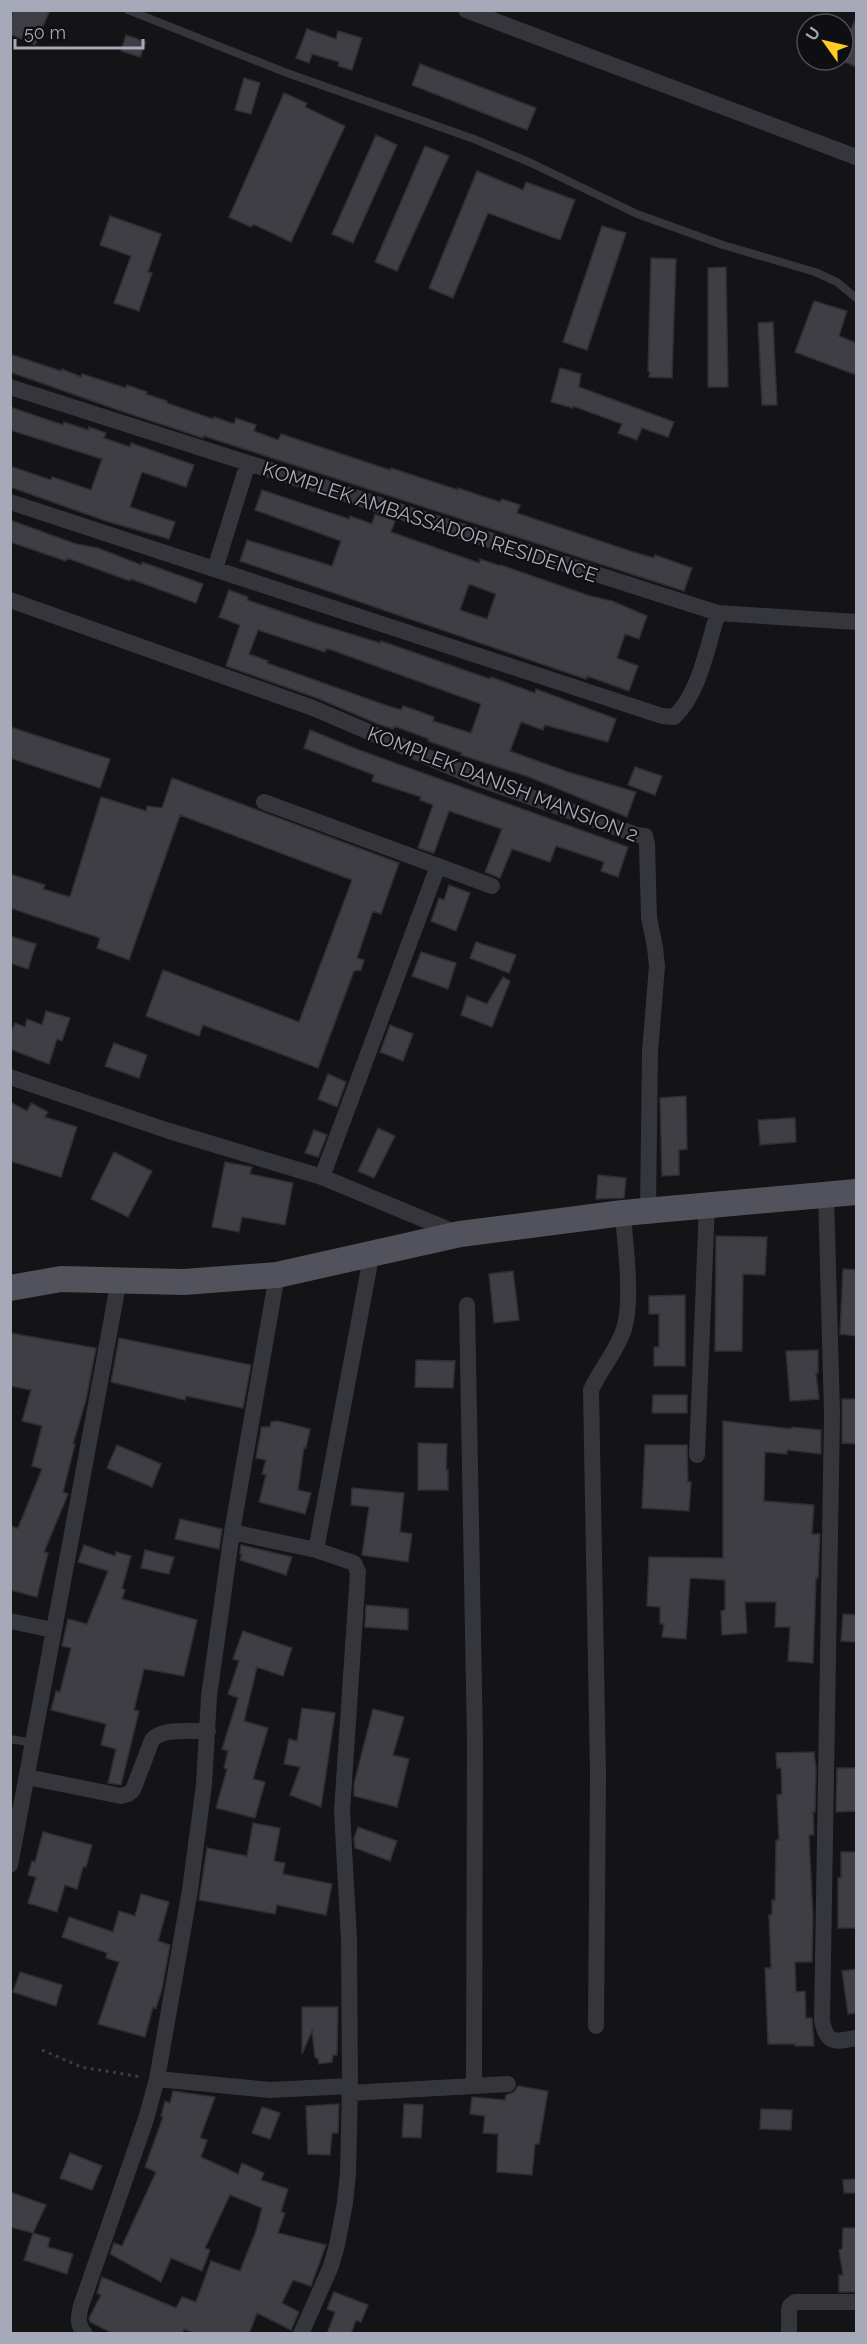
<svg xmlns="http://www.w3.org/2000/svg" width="867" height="2344" viewBox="0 0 867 2344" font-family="Raleway,sans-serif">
	<rect width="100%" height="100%" fill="#141416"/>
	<path fill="#3e3e44" stroke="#2f2e32" stroke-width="1.5" fill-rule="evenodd" d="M14,10H50L35,45L10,34V19Z
		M856,18V67L843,61V46Z
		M307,29L336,39L338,31L362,38L352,70L338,66L339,62L312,54L309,63L296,58Z
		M126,35L146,42L140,57L121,51Z
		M420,64L536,108L527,130L412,85Z
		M244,78L260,83L251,114L235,110Z
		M284,93L307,103L305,107L345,126L291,242L253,224L251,227L229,217Z
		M376,135L397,145L353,243L332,234Z
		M425,146L449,156L397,271L375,262Z
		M477,171L523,190L526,182L575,200L560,240L488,213L453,298L429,288Z
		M110,216L161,234L148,272L152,273L139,311L114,303L131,256L100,245Z
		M602,226L626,233L587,350L563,342Z
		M651,258L676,259L672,378L649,377L650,372L648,371Z
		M726,267L728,387H708V268Z
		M814,301L847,311L839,336L856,343V375L795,352Z
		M773,322L777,405H762L758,323Z
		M10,354L61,371L62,369L81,377L82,374L126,388L127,385L147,392L146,394L167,401V403L213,419L214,417L234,424L236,418L256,425L254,431L278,440L281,434L390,470L391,468L458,490V488L500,502L502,499L520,505L517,513L630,551L654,558L655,555L692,568L684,591L204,436L203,438L118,410L10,372Z
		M560,368L581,374L579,387L674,422L668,437L642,428L637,440L618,433L622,424L573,406V408L551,402Z
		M10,407L63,425L64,422L88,430L89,427L106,433L104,438L130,447L131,443L194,465L186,487L142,472L130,507L175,522L169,539L106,521L10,487V466L51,480L52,477L91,490L102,459L10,430Z
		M262,490L349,519L350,516L372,524L375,514L395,521L391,532L479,563L480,559L500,566L501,565L590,596L612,601L647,616L639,639L625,634L617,658L638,666L629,691L587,676L586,679L565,672L240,561L247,540L332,566L341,541L255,510ZM469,584L496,594L487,619L460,610Z
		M10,520L76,544L98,548L141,565L142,562L203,584L196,603L131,579L130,581L67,558L66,561L10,542Z
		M229,590L248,597L247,600L315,623L380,643L381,641L490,679L491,677L535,693L536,689L616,719L608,742L545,725L543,730L521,722L510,751L568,772L636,792L627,817L529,777L461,755L462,753L428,741L429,739L394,726L393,729L378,724L317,698L226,666L240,625L219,617ZM258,630L325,652L326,648L481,704L471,733L433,721L434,717L418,711L403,706L401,710L385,705L267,663L268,661L249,654Z
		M10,727L110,759L100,788L10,758Z
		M310,730L359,750L628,847L618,877L601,871L604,862L556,846L550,862L512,849L500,878L485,872L502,829L449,811L434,853L418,848L433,805L420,800L421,797L372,781L374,775L304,748Z
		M635,767L662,776L655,795L628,785Z
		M172,778L399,863L381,914L373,911L357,958L364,960L361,970L354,971L318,1068L203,1025L199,1036L146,1016L163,970L299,1022L352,880L180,815L129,960L97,948L100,938L10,908V874L45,885L43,889L70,897L101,797L146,811L147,806L162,808Z
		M449,885L470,893L456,931L431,921L439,898L444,900Z
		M10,936L36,944L28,969L10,963Z
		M476,942L516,955L509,973L470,958Z
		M421,952L456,963L448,989L412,976Z
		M503,977L510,981L492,1027L461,1015L467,996L487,1004Z
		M46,1011L70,1018L62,1041L57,1039L49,1064L10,1049V1035L15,1023L25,1027L27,1019L42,1025Z
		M390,1025L413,1034L403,1061L380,1052Z
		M114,1043L147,1055L139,1078L105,1066Z
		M328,1074L346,1082L337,1107L318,1099Z
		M686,1096L687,1149L679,1150V1175L662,1176L660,1098Z
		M10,1102L27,1111L31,1103L48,1112L45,1117L77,1127L61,1177L10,1161Z
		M795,1118L796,1142L760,1145L758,1120Z
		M378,1128L395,1136L374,1178L358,1171Z
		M314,1130L327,1135L318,1157L305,1153Z
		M114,1152L152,1171L128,1217L91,1199Z
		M225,1162L252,1167L250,1174L293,1183L285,1225L242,1217L239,1232L212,1227Z
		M598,1175L626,1178L624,1198L596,1199Z
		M716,1236L767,1237L765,1275L743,1274L742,1351H715Z
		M843,1269L856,1270V1336L840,1334Z
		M513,1271L519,1320L494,1323L489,1274Z
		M685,1295V1366H654V1347H659V1314H649V1296Z
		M10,1333L96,1348L86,1400L73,1444H75L63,1492L68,1494L44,1552L48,1553L37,1597L10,1590V1526L18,1528L42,1469L32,1466L42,1426L22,1421L31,1390L10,1386Z
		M119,1338L251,1365L243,1408L186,1396L185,1400L111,1382Z
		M818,1350V1373H816L819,1399L790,1401L786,1351Z
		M416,1360L455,1361L453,1388L415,1387Z
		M653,1395H687V1413H652Z
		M842,1399H856V1444L842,1443Z
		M278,1421L310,1429L306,1448L304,1447L298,1490L311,1493L305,1514L259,1502L266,1475L262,1474L266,1460L256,1458L261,1430V1427H270L271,1422Z
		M723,1421L792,1429V1427L821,1430V1454L787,1450V1454L765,1452L764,1501L814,1505L812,1534H820L818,1578H816L813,1663L788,1661L790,1627H775L776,1602H745L747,1633L722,1635L721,1611L725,1610V1580L690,1578L686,1639L662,1637L664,1624H660V1607L647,1606L649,1557L723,1558Z
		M418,1443L447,1444L446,1470H448V1490H418Z
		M117,1445L161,1464L152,1487L107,1468Z
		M645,1445H687L688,1482H691L689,1511L642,1508Z
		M352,1488L404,1493L400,1532L412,1534L408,1562L362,1555L369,1507L351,1505Z
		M180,1519L222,1529L219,1549L175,1539Z
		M84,1545L115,1556L116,1552L131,1556L122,1588L125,1590L122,1599L197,1620L184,1676L144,1669L134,1710L139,1711L121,1785L108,1783L116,1749L101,1745L106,1724L51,1710L56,1691L60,1692L71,1648L62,1646L68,1619L87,1624L108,1571L78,1562Z
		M241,1545L292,1557L286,1575L240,1560L242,1554H240Z
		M145,1550L174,1557L169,1574L141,1568Z
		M366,1605L408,1609V1630L365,1627Z
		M843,1614L856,1615V1642L841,1641Z
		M243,1631L292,1648L283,1676L257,1667L244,1721L268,1728L253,1779L265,1782L255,1818L216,1808L227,1769L224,1768L228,1751L222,1749L238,1698L228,1694L239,1661L233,1659Z
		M302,1708L335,1713L321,1807L290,1795L300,1767L284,1764L289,1739L297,1741Z
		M373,1709L404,1717L393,1755L409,1759L397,1807L354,1796V1784Z
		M814,1752L816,1769L815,1812H813L814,1835H809L813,1918L812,1962H795L796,1992L805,1991L806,2018H812L814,2046H795V2044H768L765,1968H771L769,1915H772V1900H775L776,1840H779L777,1795L782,1794L781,1768H777L776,1753Z
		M837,1768H856V1811L836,1812Z
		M253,1823L280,1828L274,1861L285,1863L283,1874L332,1884L326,1915L277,1905L275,1914L199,1900L207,1848L247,1856Z
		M358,1827L397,1841L390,1861L355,1848L354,1838Z
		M43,1832L92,1845L86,1867H83L77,1889L65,1885L57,1912L28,1903L36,1877L28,1875L32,1861L35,1862Z
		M841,1852H856V1928H838V1878H841Z
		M141,1894L169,1902L158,1941L170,1945L162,1989L156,2008L153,2007L145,2037L98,2024L119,1962L106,1958L107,1953L62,1937L69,1917L113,1932L119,1911L135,1916Z
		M856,1969V2013L848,2014L842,1971Z
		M20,1972L62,1985L56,2006L13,1992Z
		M302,2007H338L337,2055H333L332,2062L319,2064L318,2059L315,2057L312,2031L302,2054Z
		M518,2086L548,2091L539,2144H535L532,2175L497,2172L498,2134L483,2133L485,2116L470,2114L472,2097L505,2100L506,2095L514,2092Z
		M173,2091L215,2097L200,2138L207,2140L201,2157L238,2174L242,2163L264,2173L261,2180L288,2189L281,2212L285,2213L278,2233L326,2245L311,2286L293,2280L282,2303L299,2312L291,2330L257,2313L249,2334H196L184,2329L182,2334H114L90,2322L89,2318L101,2295L97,2293L102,2277L176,2308L182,2297L196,2302L211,2261L240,2271L256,2231L262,2208L230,2195L205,2248L210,2250L202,2271L171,2258L161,2282L110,2254L114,2243L122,2246L156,2172L145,2167L163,2117L161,2116L165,2101L170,2103Z
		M339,2104L338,2133H332L330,2155L308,2154L306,2106Z
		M404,2104L423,2105L421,2138L402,2137Z
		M262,2107L280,2113L270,2139L252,2133Z
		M761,2109L792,2110L791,2130L760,2129Z
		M70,2153L102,2166L92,2190L60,2178Z
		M856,2179V2193H844L843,2180Z
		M10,2192L46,2205L33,2233L50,2238L48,2247L73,2254L67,2274L24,2260L33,2233L10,2227Z
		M843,2228H856V2292H839V2275H843L839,2250L842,2249Z
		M334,2292L368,2305L361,2322L356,2320L351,2334H327L335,2312L327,2309Z"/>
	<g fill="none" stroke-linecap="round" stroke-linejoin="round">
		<path stroke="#3b3c43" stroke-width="3" stroke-dasharray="3 4.5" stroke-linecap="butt" d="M42,2050L81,2067L141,2077"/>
		<path stroke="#35353c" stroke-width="8" d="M128,10L287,73L474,139L529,162L637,214L723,245L815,272L837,282L856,298
			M10,1739L34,1743"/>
		<path stroke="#35353c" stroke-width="16" d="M466,10L856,157
			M10,387L718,613L856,622
			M10,502L662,716L674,717C700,693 707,646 718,613
			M215,569L248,463
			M10,600L313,708L474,777L637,835L645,836L647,844L649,918L655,947L657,966L650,1052L648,1211
			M264,802L438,866L322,1177
			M438,866L492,886
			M10,1077L169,1131L322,1177L459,1234
			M826,1194L832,1414L822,2020C826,2045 836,2042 856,2038
			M467,1305L475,1742L474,2086
			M697,1455L707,1205
			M232,1532L316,1550L354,1563L358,1572L342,1811L349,1940L350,2086L348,2173L345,2203L337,2245L331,2266L301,2334
			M316,1550L372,1252
			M10,1621L53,1630
			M27,1777L121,1796L128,1794L133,1790L152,1740C164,1727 190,1732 208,1731
			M10,1865C48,1670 82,1475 119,1280
			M596,2026L598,1775L591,1390C601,1368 617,1351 624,1329C633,1299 625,1245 623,1213
			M157,2079L270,2090L350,2086
			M350,2093L508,2084
			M85,2334C77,2325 78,2317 81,2306L146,2119L157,2079L190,1890L204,1785L209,1696L232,1532L277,1275
			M789,2334V2310L790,2306L795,2302H856"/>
		<path stroke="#51525b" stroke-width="26" d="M10,1288L61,1279L184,1282L277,1275L460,1234L623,1213L856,1192"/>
	</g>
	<g text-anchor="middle" stroke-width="4.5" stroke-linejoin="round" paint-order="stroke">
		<g font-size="20" fill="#a5a9b8" stroke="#0f0f11">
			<text transform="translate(430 522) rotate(18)" y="7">KOMPLEK AMBASSADOR RESIDENCE</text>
			<text transform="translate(503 784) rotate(21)" y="7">KOMPLEK DANISH MANSION 2</text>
		</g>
	</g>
	<rect width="867" height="2344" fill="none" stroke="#a5a9b8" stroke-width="24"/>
	<g transform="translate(825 42) rotate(304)"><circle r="28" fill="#0f0f11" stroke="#4b4d54" stroke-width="1.5"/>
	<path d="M0-4.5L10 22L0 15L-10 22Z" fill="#ffcb24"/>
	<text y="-9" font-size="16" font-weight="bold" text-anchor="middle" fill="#a5a9b8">U</text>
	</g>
	<path d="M15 39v9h128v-9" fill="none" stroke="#a5a9b8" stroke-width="3"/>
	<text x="24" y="39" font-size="18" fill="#a5a9b8" stroke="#0f0f11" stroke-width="4.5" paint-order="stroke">50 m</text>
</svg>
